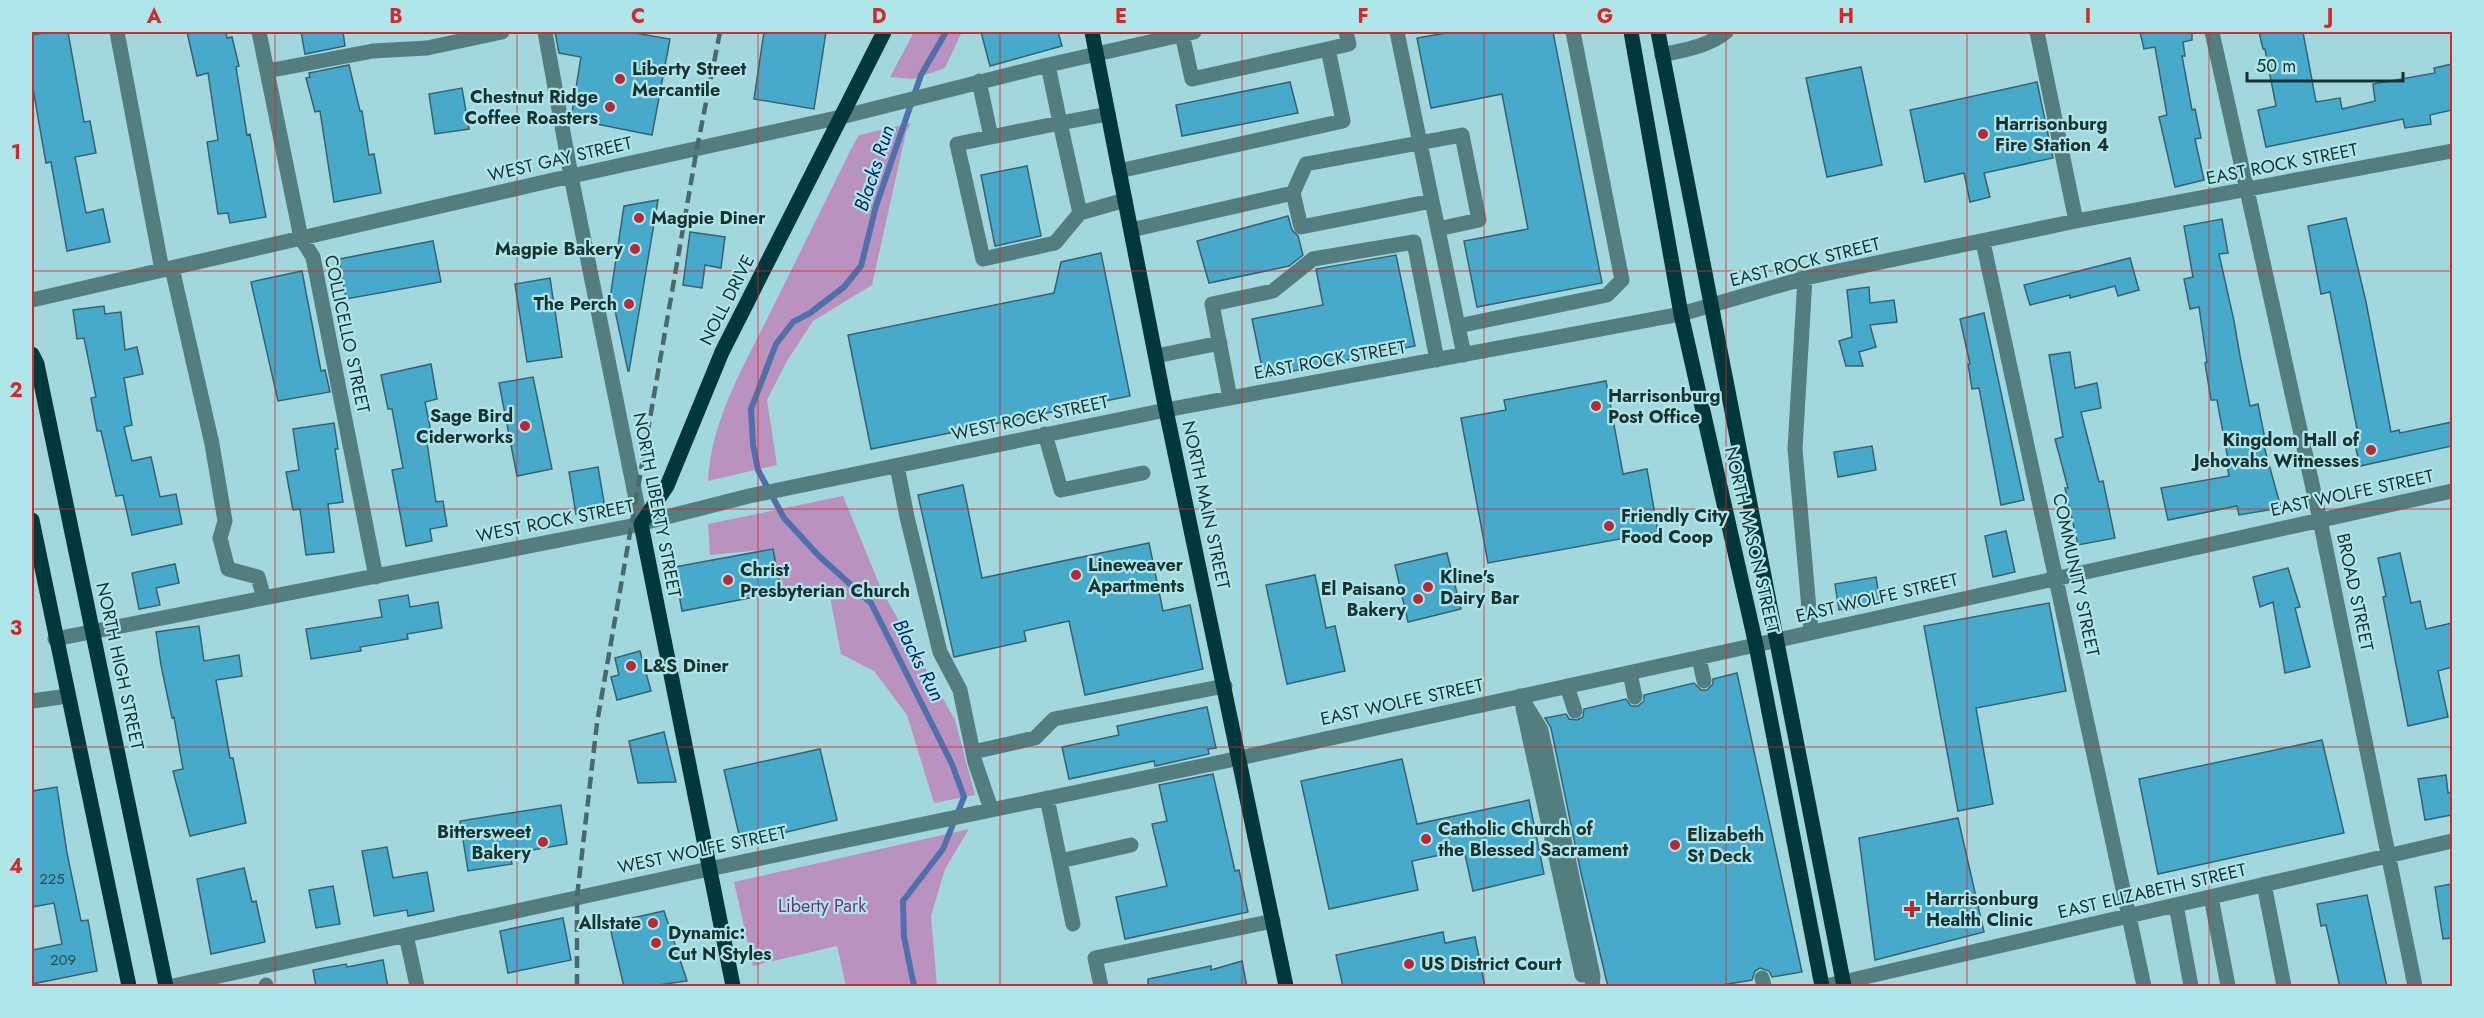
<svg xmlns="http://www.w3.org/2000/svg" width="2484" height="1018" viewBox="0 0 2484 1018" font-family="Jost,sans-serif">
	<rect width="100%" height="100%" fill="#a2d8dd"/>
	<path fill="#ba92c0" d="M914,32H962L945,68L913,79L890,77Z
		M911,123L906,132L872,285L813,321L787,361L767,400L777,465L708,481C711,421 743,368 769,315C796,261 823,206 850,151L859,135Z
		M843,496L882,591L955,720L975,795L934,803L907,715L874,671L841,654L828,587L781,592L773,549L710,555L708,524Z
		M969,829L945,869L931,916L937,986H846L837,946L753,966L734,882Z"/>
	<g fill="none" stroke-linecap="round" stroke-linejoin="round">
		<path stroke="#5070ac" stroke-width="6" d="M914,986L904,937L903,901L943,849L964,797L952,764L871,603L819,556L784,518L758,470L753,445L751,409L776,344L793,322L810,313L844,287L861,266L876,206L921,75L946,32"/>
	</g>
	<path fill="#48aaca" stroke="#346372" stroke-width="1.5" d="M50,32H68L84,122L90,121L96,153L75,157L86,213L103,209L110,242L67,251L51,162L46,163L32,83V35Z
		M187,32H226L227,38L232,37L239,66L236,67L247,135L250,134L266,217L230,223L228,213L218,214L207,142L218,140L208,73L197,76Z
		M301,32H343L345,46L305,54Z
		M555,32H629L670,39L652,135L571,119L581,57L559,53Z
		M764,32H826L814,109L754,99Z
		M981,32H1058L1062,46L990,66Z
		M1452,32H1553L1602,283L1477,307L1464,241L1528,229L1502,94L1431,108L1417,38Z
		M2140,32H2192V40L2183,42L2185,56H2182L2192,110L2195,109L2201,138L2195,139L2204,180L2175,187L2159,117L2167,115L2155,47L2144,49Z
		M2259,32H2303L2316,102L2340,98L2342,109L2375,101L2373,84L2435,73L2434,68L2452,64V110L2430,115L2431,124L2405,128L2403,119L2266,147L2258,110L2276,106L2265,49H2263Z
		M349,65L360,111H362L369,155L374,154L381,193L334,202L320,111L315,112L306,78L310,77L309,73Z
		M1861,67L1882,165L1827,177L1806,78Z
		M1290,82L1298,113L1182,136L1176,105Z
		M2037,82L2053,158L1984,173L1990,197L1970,202L1964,173L1925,182L1910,110Z
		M462,88L469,129L435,134L429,94Z
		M1027,166L1041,236L995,246L981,175Z
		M658,200L629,371H628L611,292L624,206Z
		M1288,216L1292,230L1298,236L1303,255L1289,266L1209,283L1197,241Z
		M2346,218L2366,302L2391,432L2399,430L2400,433L2452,422V446L2360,466L2354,440L2359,439L2330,292L2321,294L2308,226Z
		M2222,219L2228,253L2219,254L2234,321L2240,356L2250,406L2258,404L2265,439H2262L2281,508L2239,515L2237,506L2168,520L2161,488L2229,476L2227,466L2229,465L2217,400H2211L2205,363L2207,362L2199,307L2190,309L2184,279L2193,277L2184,226Z
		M690,232L725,237L721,268L705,265L702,288L683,285Z
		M433,241L441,282L346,299L339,259Z
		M1101,253L1130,396L871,449L848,335L1054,293L1061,262Z
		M1396,255L1415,346L1264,377L1252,319L1323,305L1316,269Z
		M2130,258L2139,290L2118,296L2115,286L2070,298V295L2030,305L2024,285Z
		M302,271L321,371L325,370L330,392L278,401L251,282Z
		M550,278L562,357L527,362L515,284Z
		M1869,287L1870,303L1894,300L1897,322L1870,325L1876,347L1859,352L1863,366H1846L1839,341L1852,337L1847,290Z
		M104,306L105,314L121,312L125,350L137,347L143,374L124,378L132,425L124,427L132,461L151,457L160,497L176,494L182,524L132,535L123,495L116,496L101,431H97L91,398L96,397L84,338L77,339L73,310Z
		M1984,313L2024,500L2001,505L1979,388L1972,389L1968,364H1970L1960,319Z
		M2070,352L2075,388L2097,383L2101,408L2081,412L2099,482L2103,481L2115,538L2078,545L2065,488H2068L2055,439L2063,437L2049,355Z
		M431,364L437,399L425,402L433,442L427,443L436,502L443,501L447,526L430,529L432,541L406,546L392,470L403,468L392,409H388L381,375Z
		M533,377L552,469L517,476L499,383Z
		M1606,381L1623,474L1647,469L1658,532L1488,563L1461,418L1506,410L1504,400Z
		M334,423L338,449H335L343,502L328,504L334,552L306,555L300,509L293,510L286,472L299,470L293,429Z
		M1872,446L1876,470L1838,477L1834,452Z
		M598,467L605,508L576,514L569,472Z
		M963,485L982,578L1149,543L1163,611L1190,605L1203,669L1085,695L1069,621L1024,631L1026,641L954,657L918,495Z
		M2006,531L2015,572L1993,577L1985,536Z
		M773,549L781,592L682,611L674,567Z
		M1447,553L1461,609L1408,622L1395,565Z
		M2400,553L2411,603L2420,601L2426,629L2452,623V667L2438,671L2448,717L2408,726L2383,597L2386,596L2378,558Z
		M175,564L179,583L156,588L160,605L139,609L132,573Z
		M2288,568L2300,607L2295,608L2310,667L2285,673L2273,602L2260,607L2253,577Z
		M1315,575L1326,628L1335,626L1345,671L1287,684L1266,585Z
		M1876,577L1880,603L1839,610L1835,584Z
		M408,595L410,607L438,602L442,628L407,634L408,639L360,647L361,651L311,659L306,629L382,617L379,600Z
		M2049,603L2066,691L1976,708L1993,804L1958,811L1924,626Z
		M199,626L204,661L239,655L242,676L216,680L230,758H233L246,823L190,836L173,771L183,769L174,717L172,718L161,665L156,632Z
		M640,651L651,691L617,700L611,677L619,675L615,658Z
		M1737,673L1802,972L1772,977L1769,971L1760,968L1755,971L1752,980L1710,987H1608L1581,873L1551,728L1545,718L1566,714L1569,719L1577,720L1583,717L1584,709L1626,699L1631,706H1638L1644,701V695L1694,683L1701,690H1707L1713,684V679Z
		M1207,707L1216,748L1208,749L1209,754L1155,766L1154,761L1069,779L1062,747L1119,735L1117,726Z
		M664,732L676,782L638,783L629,741Z
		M2322,740L2344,833L2158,874L2139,779Z
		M820,749L837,820L741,843L724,770Z
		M1402,759L1417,824L1529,800L1544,874L1473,891L1464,850L1412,861L1418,890L1329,909L1301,781Z
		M1213,774L1235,871L1239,870L1248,912L1125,939L1116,897L1167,886L1152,824L1167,821L1159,785Z
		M2446,775L2448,793L2452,792V815L2425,820L2418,779Z
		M57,787L67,853L81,921L88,920L97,971L32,984V950L62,944L54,903L32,907V791Z
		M561,805L567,844L510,854L512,864L468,871L460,821Z
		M1958,818L1984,932L1875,960L1859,838Z
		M387,847L393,878L427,872L434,911L408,916L407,910L374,916L362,851Z
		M244,868L252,902L256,901L265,942L211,954L197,879Z
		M2452,884V938L2443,939L2435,887Z
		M333,886L340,924L316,928L309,890Z
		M2367,895L2387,987H2340L2326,925L2321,926L2317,904Z
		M664,911L687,981L644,987H624L609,923Z
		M563,918L571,960L508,973L500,931Z
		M1443,932L1445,943L1475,937L1485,987H1343L1336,955Z
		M383,960L388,987H316L313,970L346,964L347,967Z
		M1242,961L1247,987H1148V979L1211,966V970Z"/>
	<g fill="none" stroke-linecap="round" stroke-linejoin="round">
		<path stroke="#547d80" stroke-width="15" d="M117,32L162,270
			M259,32L301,238L313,257L376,577
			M545,32L571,176L641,524
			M1397,32L1464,355
			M2037,32L2076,221
			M2212,32L2320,520L2415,986
			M1328,49L1349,44L1346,32
			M1662,55C1684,50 1709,46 1726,32
			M267,71L373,51L427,48L502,32
			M979,81L991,137L1060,123L1048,65
			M1108,114L1060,123L1080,213L1125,200
			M991,137L957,144L983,259L1055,243L1080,213
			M1119,171L1343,121L1328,49L1192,79L1182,34
			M1293,193L1301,227L1432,201
			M1131,230L1293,193L1306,164L1462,135L1479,220L1438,229
			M1983,242L2144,986
			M172,268L212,444L225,521L220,538L228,569L258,577L264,598
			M1805,278L1795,449L1811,632
			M32,300L549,181L841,117L1048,65L1194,32
			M1458,326L1607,295L1622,280L1573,32
			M1156,356L1220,343
			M1230,398L1212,304L1273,291L1313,259L1414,242L1437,360
			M1045,434L1061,490L1143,473
			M897,466L907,517L940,652L960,690L975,762L991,809
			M55,639L631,526L749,496L1166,410L1681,314L1805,278L2076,221L2452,151
			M1699,658L1704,681
			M1630,673L1635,697
			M1567,686L1575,711
			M1520,696L1541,730L1593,976L1592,986
			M32,701L68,696
			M1523,708L1582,975
			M973,752L1035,738L1054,719L1225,686
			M1047,798L1073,924
			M1060,861L1131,845
			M2264,884L2284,986
			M2211,897L2228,986
			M2176,905L2191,986
			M406,935L417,986
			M1762,978L1764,986
			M266,985V986
			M173,986L709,869L1221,762L1733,650L2452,491
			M1101,986L1095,958L1273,921
			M1826,986L2452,841"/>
		<path stroke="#00373a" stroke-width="15" d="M1092,32L1166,410L1286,986
			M1631,32L1681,314L1756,645L1822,986
			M1658,32L1844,986
			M32,354L37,364L166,986
			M32,520L129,986
			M733,986L641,524L667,486L722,352L884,32"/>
		<path stroke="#486a6c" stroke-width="4.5" stroke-dasharray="12 6" stroke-linecap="butt" d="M577,986V897L597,723L697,148L720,32"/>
	</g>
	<path fill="none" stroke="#d62828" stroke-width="1.5" stroke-opacity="0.55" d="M275,32V986M517,32V986M758,32V986M1000,32V986M1242,32V986M1484,32V986M1726,32V986M1967,32V986M2209,32V986M32,271H2452M32,509H2452M32,747H2452"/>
	<g fill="#b92834" stroke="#aee6ea" stroke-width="2">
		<circle cx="620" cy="79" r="6"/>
		<circle cx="610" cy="107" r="6"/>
		<circle cx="1983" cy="134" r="6"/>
		<circle cx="639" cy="218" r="6"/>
		<circle cx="635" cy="249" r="6"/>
		<circle cx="629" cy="304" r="6"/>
		<circle cx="1596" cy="406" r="6"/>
		<circle cx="525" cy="426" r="6"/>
		<circle cx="2371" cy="450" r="6"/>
		<circle cx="1609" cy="526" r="6"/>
		<circle cx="1076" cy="575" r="6"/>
		<circle cx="728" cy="580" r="6"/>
		<circle cx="1428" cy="587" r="6"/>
		<circle cx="1418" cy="599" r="6"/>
		<circle cx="631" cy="666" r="6"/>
		<circle cx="1426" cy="839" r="6"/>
		<circle cx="543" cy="842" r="6"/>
		<circle cx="1675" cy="845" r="6"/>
		<path d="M1909 900h6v6h6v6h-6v6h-6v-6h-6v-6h6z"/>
		<circle cx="653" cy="923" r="6"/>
		<circle cx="656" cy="943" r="6"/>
		<circle cx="1409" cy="964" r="6"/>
	</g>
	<g text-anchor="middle" stroke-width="4.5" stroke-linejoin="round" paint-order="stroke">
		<g font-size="15" fill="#264f58">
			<text x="52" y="884">225</text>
			<text x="63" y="965">209</text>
		</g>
		<g font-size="18" font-weight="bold" fill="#1a3132" stroke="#aee6ea" text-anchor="start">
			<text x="632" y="75">Liberty Street<tspan x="632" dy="21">Mercantile</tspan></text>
			<text x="598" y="103" text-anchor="end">Chestnut Ridge<tspan x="598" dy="21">Coffee Roasters</tspan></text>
			<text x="1995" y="130">Harrisonburg<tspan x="1995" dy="21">Fire Station 4</tspan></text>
			<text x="651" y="224">Magpie Diner</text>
			<text x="623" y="255" text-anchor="end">Magpie Bakery</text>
			<text x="617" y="310" text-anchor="end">The Perch</text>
			<text x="1608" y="402">Harrisonburg<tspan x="1608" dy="21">Post Office</tspan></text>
			<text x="513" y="422" text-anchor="end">Sage Bird<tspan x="513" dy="21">Ciderworks</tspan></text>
			<text x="2359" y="446" text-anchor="end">Kingdom Hall of<tspan x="2359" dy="21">Jehovahs Witnesses</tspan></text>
			<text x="1621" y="522">Friendly City<tspan x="1621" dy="21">Food Coop</tspan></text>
			<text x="1088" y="571">Lineweaver<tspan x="1088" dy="21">Apartments</tspan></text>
			<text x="740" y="576">Christ<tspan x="740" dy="21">Presbyterian Church</tspan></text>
			<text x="1440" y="583">Kline's<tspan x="1440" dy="21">Dairy Bar</tspan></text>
			<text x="1406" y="595" text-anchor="end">El Paisano<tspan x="1406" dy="21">Bakery</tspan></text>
			<text x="643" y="672">L&amp;S Diner</text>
			<text x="1438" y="835">Catholic Church of<tspan x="1438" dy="21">the Blessed Sacrament</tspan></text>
			<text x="531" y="838" text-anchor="end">Bittersweet<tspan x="531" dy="21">Bakery</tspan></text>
			<text x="1687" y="841">Elizabeth<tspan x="1687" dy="21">St Deck</tspan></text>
			<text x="1926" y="905">Harrisonburg<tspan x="1926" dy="21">Health Clinic</tspan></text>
			<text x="641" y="929" text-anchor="end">Allstate</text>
			<text x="668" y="939">Dynamic:<tspan x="668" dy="21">Cut N Styles</tspan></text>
			<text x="1421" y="970">US District Court</text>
		</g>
		<g font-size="18" fill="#1a3132" stroke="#aee6ea">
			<text transform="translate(560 159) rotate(-13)" y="6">WEST GAY STREET</text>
			<text transform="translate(2282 164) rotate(-11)" y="6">EAST ROCK STREET</text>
			<text transform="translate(1805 262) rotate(-14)" y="6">EAST ROCK STREET</text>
			<text transform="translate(727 300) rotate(-63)" y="6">NOLL DRIVE</text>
			<text transform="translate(347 334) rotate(78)" y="6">COLLICELLO STREET</text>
			<text transform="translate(1330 360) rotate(-10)" y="6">EAST ROCK STREET</text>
			<text transform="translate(1030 418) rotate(-12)" y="6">WEST ROCK STREET</text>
			<text transform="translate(2352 493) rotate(-12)" y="6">EAST WOLFE STREET</text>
			<text transform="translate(657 505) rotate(79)" y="6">NORTH LIBERTY STREET</text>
			<text transform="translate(1206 505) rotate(78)" y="6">NORTH MAIN STREET</text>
			<text transform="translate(555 521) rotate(-11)" y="6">WEST ROCK STREET</text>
			<text transform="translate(1752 540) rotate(77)" y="6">NORTH MASON STREET</text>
			<text transform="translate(2076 575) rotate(78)" y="6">COMMUNITY STREET</text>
			<text transform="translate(2355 592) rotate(78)" y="6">BROAD STREET</text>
			<text transform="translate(1877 598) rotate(-13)" y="6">EAST WOLFE STREET</text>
			<text transform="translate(120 666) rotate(78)" y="6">NORTH HIGH STREET</text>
			<text transform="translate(1402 702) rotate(-12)" y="6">EAST WOLFE STREET</text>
			<text transform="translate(702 850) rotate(-12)" y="6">WEST WOLFE STREET</text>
			<text transform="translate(2152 891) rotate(-13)" y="6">EAST ELIZABETH STREET</text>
		</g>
		<g font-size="18" fill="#73347c" stroke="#aee6ea">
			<text x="822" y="912">Liberty Park</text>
		</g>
		<g font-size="20" font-style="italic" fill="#03246d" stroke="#aee6ea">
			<text transform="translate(874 168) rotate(-72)" y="7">Blacks Run</text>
			<text transform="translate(919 660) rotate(63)" y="7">Blacks Run</text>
		</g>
	</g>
	<rect width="2484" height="1018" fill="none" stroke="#aee6ea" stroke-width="66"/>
	<path d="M2247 72v9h156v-9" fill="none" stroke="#1a3132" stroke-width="3"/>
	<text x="2256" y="72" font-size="18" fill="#1a3132" stroke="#aee6ea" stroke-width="4.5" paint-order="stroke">50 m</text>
	<rect x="33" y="33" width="2418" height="952" fill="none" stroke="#d62828" stroke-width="2"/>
	<g font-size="20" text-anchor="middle" font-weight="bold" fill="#d62828">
		<text x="154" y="23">A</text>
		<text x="396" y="23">B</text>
		<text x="638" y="23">C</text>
		<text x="879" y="23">D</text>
		<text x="1121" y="23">E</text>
		<text x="1363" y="23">F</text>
		<text x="1605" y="23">G</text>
		<text x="1846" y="23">H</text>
		<text x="2088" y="23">I</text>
		<text x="2330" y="23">J</text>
		<text x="16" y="159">1</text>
		<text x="16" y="397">2</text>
		<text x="16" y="635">3</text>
		<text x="16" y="873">4</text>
	</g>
</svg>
